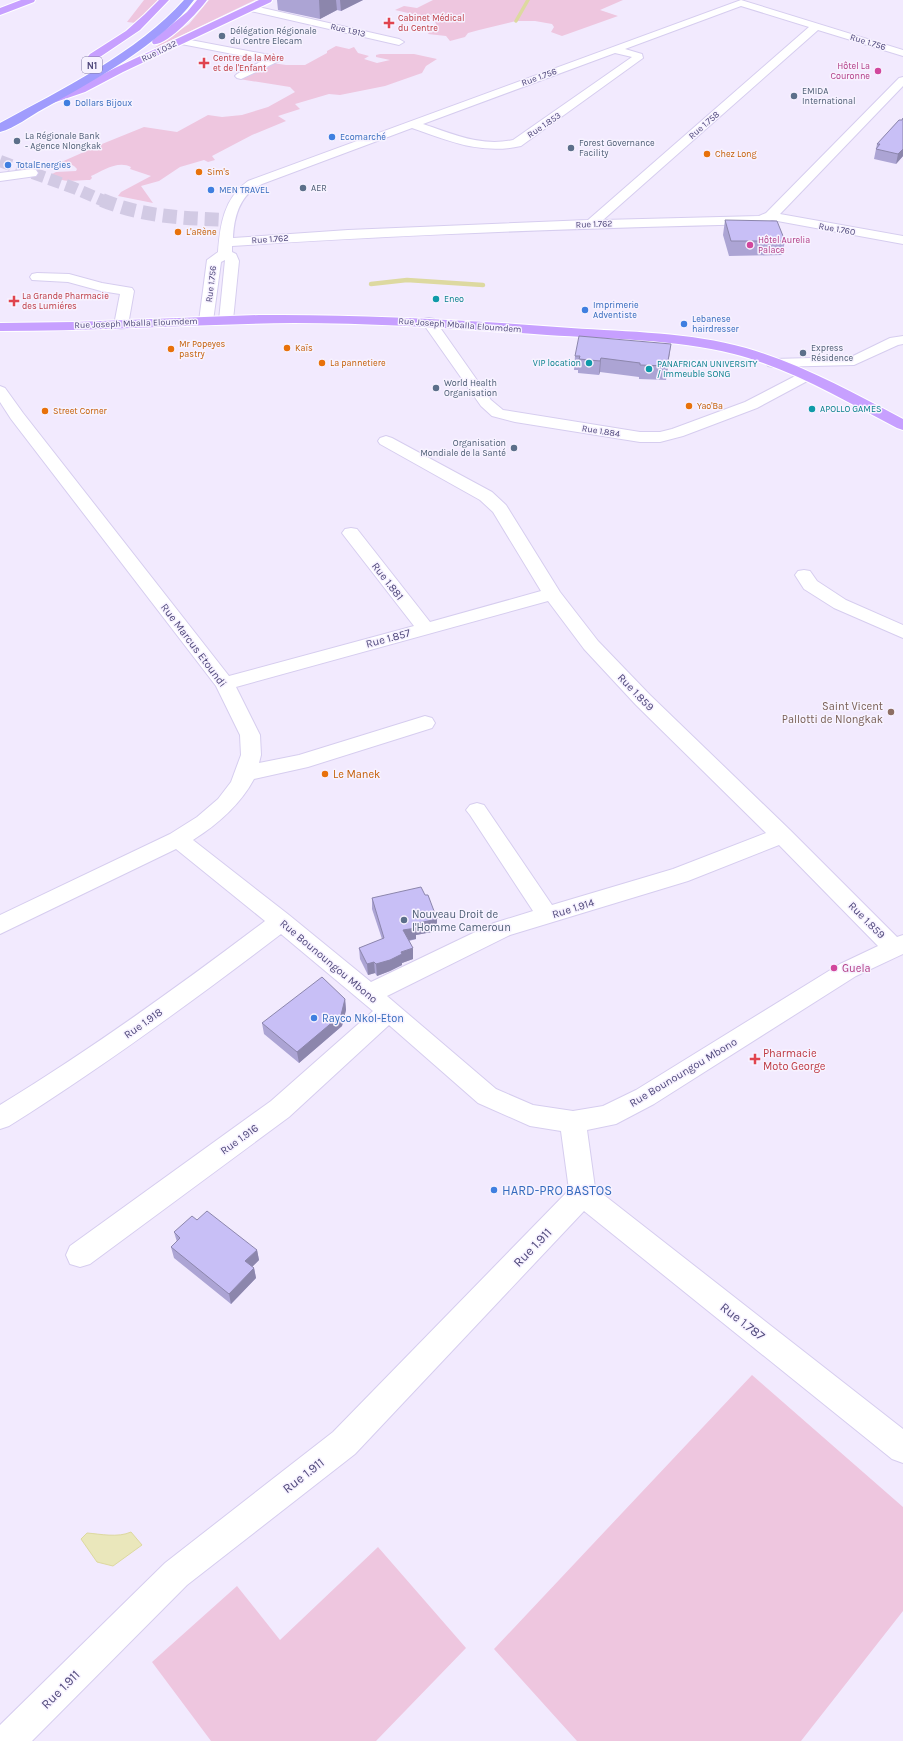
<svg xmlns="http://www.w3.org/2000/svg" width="903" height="1741" viewBox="0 0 903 1741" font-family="Karla,sans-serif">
	<rect width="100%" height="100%" fill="#f2eafe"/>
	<path fill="#eec6df" d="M144,0H160L136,23L127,22Z
		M209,0H255L153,49L189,24Z
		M433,0H623L600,10L618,16L562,36L551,32L554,27L552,24L535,21H516L479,30L468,33L465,37L450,41L446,36L428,34L429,32L438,29L434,19L395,10L404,6L417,8Z
		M336,46L349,49L354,47L358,53L369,56L364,59L377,63L390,60L376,57V55L380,54H414L437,59L426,66L422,73L385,86L340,95L329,94L295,104L300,109L278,116L286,121L252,135L212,156L215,160L208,162L204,160L180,167L159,181L141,186L153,203L118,196L121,192L151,176L130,169L131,167C118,160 102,171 91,176L92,178L90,180C78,179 61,185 52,174L56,172L76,171L77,169C66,157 62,169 50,167L102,144L144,127L177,132L208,115L222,117L242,115L268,107L295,92L290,87L239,79L272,63L286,65H305L327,53V51Z
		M752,1375L903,1507V1611L801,1741H577L494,1649Z
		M378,1547L466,1648L376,1741H211L152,1662L237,1586L280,1640Z"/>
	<path fill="#eae7bb" stroke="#ddd9a0" d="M131,1532L142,1545L113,1566L97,1562L81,1539L87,1533C100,1534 118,1538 131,1532Z"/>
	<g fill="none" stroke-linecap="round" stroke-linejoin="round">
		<path stroke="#ddd9a0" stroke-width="3.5" d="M516,21L528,0"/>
		<path stroke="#ddd9a0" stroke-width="4.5" d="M371,284L407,280L483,285"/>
		<path stroke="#d2cae4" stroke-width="12" stroke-dasharray="12 5.5" stroke-linecap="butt" d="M0,161L74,188L104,201"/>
		<path stroke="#d2cae4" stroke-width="14" stroke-dasharray="14 7" stroke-linecap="butt" d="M102,200C142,217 184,218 227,220"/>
		<defs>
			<path id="minor" d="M741,0L903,50V56L818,30L603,220L759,216L766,213L899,78L903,77V86L780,214L903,236V244L772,220L761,224C585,228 408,234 232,246V252L236,254L239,261L233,320L231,323L226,324L221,323L219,320L225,260L221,262L213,321L211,324L206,325L201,324L199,321L207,260L218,252C220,225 224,198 248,181ZM741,6L809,27L588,220L348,230L233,238C234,216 240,194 262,184L412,128C449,141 481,155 521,146L643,58L642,54L625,49ZM615,53L632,57L513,140C481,147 453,134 423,124Z
				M250,5L399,39L404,42L399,45L246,10L245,8Z
				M180,38L275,56L280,59L279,61L241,79L237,78L235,76L237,74L264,60L176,43L175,41Z
				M32,169L36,170L38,173L36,176L0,181V173Z
				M37,273L69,274L102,283L132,288L134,291L128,325L126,328L121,329L116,328L114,325L120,294L101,291L68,282L32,280L30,277L32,274Z
				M429,318L434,319L491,400L503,410L640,432H660L672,429L745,402L801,373L806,371L811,373L814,376L811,379L757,408L683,436L660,442H640L515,422L492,416L481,406L422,322L424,319Z
				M903,336V344L898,345L854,365L773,367L768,366L766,363L768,360L773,359L851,357L890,338Z
				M0,386L5,388L23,413L229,676L414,626L345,537L342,533L345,529L351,528L357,529L430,622L541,591L493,512L480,500L380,444L378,441L380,438L386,436L392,438L492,492L506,505L560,592L598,641L650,695L790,830L897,937L903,935V954L856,976L654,1104L616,1124L587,1130L595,1188L903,1429V1463L892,1459L584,1211L355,1454L187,1585L32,1741H0V1725L165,1563L333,1432L569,1190L561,1131L530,1126L478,1103L389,1025L289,1117L90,1264L80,1267L70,1264L66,1255L70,1246L271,1101L373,1011L281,934C193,1001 103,1067 9,1126L0,1129V1105C92,1049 179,986 265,921L176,849L0,934V915L170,834L197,817L218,799L231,782L241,755L240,735L216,686L11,419L0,402ZM548,601L584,649L636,705L766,833L673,869L552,905L484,805L477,803L470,805L466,810L470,815L533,911L494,923L371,982L289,915L193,840C218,824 240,805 254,779L308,767L432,728L435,723L432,718L425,716L299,755L259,763L261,755L260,735L236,687ZM779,845L878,946L840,964L636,1090L603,1106L573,1111L533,1105L496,1089L387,996L510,935L688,881Z
				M804,570L810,571L817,581L846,600L903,625V638L834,608L804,589L795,575L798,571Z"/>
			<path id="major" d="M21,0H35L34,2L0,15V8Z
				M159,0H169L140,30L97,59L100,63L99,65H91L86,59L90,54L126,31L144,15Z
				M197,0H207C199,11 166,47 153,44L152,42L153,40L187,12Z
				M259,0H272L271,2L123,72L85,92L50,104L44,101L46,99L77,88L115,68Z
				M259,315C363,314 467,320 571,328C629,332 689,332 746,348C801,364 852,392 903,419V430L897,428C845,401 792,369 734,354C674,339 609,339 547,335C463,329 379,323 294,323C196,324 98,331 0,331V323L74,322Z"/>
			<path id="highway" d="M184,0H194C163,43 90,83 43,109C30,116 15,128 0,132V123C61,90 138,52 184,0Z"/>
		</defs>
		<use href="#minor" stroke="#d6cdef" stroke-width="2"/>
		<use href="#major" stroke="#fff" stroke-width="2"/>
		<use href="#highway" stroke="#fff" stroke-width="2"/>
		<use href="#minor" fill="#fff" fill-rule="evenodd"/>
		<use href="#major" fill="#c7a0ff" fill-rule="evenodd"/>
		<use href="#highway" fill="#a09cfd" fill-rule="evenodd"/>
	</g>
	<path fill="#aca4d4" d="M277,0H363L341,11L337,10L320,19L278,10Z
		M899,120L903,156L896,164L874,159L877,144Z
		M725,220L785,241L782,255L729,256L723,235Z
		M575,356L669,358L666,380L639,379V377L600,372L599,375L578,373V370H574Z
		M425,895L437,919V931L416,935V939L409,941L413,959L402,963V965L390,971L377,976L375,973L368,975L360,959L359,948L382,939L372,909V898Z
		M345,999L346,1010L342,1026L299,1063L264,1034L262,1023Z
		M197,1220L257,1250L259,1260L252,1267L254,1268L256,1278L231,1304L174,1258L171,1247L177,1242L174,1232Z"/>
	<path fill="#8c86ac" d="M319,0H336L337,10L320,19Z
		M340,0H363L341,11Z
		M903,149V156L896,164L898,154Z
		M671,344L669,358L666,380L667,366Z
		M601,358L600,372L599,375L600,361Z
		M437,919V931L416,935V939L404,941L403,930L414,924Z
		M413,948V959L402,963V965L390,971L377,976L376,964L401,952Z
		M374,962L375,973L368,975L367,964Z
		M345,999L346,1010L342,1026L299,1063L297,1052Z
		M257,1250L259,1260L248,1271L245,1261Z
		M254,1268L256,1278L231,1304L229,1294Z"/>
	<path fill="#c8bff6" stroke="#8c86ac" d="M903,118V149L898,154L876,149L880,144H877L899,120H902Z
		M725,220L777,221L785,241H731Z
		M579,336L671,344L667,366L640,365V363L601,358L600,361L579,359L580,356H575Z
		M421,887L425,895H428L437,919L414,924L416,928L403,930L413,948L401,952L402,954L390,960L376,964L374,962L367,964L359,948L384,938L372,898Z
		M322,977L345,999L341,1015L297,1052L262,1023Z
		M207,1211L257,1250L245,1261L254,1268L229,1294L171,1247L180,1238L174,1232L192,1216L197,1220Z"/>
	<g fill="#e0444e" stroke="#f7f2ff" stroke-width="1.5">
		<path d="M387 17h4v4h4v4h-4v4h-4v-4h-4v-4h4z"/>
		<path d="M202 57h4v4h4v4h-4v4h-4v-4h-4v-4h4z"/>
		<path d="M12 295h4v4h4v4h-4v4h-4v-4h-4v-4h4z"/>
		<path d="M753 1053h4v4h4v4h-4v4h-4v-4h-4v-4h4z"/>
	</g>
	<g fill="#5c6f8a" stroke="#f7f2ff" stroke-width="1.5">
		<circle cx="222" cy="36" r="4"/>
		<circle cx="794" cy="96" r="4"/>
		<circle cx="17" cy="141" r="4"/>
		<circle cx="571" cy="148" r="4"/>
		<circle cx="303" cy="188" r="4"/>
		<circle cx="803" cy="353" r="4"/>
		<circle cx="436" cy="388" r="4"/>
		<circle cx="514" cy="448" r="4"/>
		<circle cx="404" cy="920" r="4"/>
	</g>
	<g fill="#d1479c" stroke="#f7f2ff" stroke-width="1.5">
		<circle cx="878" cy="71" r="4"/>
		<circle cx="750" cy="245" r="4"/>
		<circle cx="834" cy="968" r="4"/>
	</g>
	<g fill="#3f7fe0" stroke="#f7f2ff" stroke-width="1.5">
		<circle cx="67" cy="103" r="4"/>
		<circle cx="332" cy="137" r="4"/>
		<circle cx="8" cy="165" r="4"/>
		<circle cx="211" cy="190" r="4"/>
		<circle cx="585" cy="310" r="4"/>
		<circle cx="684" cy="324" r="4"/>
		<circle cx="314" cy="1018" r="4"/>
		<circle cx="494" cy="1190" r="4"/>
	</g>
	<g fill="#e8710a" stroke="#f7f2ff" stroke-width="1.5">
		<circle cx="707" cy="154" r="4"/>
		<circle cx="199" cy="172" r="4"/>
		<circle cx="178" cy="232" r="4"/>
		<circle cx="287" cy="348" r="4"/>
		<circle cx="171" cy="349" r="4"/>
		<circle cx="322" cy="363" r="4"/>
		<circle cx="689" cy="406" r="4"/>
		<circle cx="45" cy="411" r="4"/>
		<circle cx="325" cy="774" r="4"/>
	</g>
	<g fill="#0f9aa8" stroke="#f7f2ff" stroke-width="1.5">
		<circle cx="436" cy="299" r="4"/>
		<circle cx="589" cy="363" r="4"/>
		<circle cx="649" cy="369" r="4"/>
		<circle cx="812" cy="409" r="4"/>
	</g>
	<circle fill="#8d6e63" stroke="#f7f2ff" stroke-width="1.5" cx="891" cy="712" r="4"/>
	<g text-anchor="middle" stroke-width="3" stroke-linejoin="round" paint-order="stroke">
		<g font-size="9" fill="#be3a42" stroke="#f7f2ff" text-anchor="start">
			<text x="398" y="21">Cabinet Médical<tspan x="398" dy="10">du Centre</tspan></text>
			<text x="213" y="61">Centre de la Mère<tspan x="213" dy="10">et de l'Enfant</tspan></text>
			<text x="22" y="299">La Grande Pharmacie<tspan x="22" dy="10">des Lumiéres</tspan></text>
		</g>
		<g font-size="9" fill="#50497c" stroke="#f7f2ff">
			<text transform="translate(348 30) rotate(13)" y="3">Rue 1.913</text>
			<text transform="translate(868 42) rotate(17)" y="3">Rue 1.756</text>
			<text transform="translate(159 51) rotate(-26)" y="3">Rue 1.032</text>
			<text transform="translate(539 77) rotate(-20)" y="3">Rue 1.756</text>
			<text transform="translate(544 125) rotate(-34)" y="3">Rue 1.853</text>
			<text transform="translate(704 125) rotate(-41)" y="3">Rue 1.758</text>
			<text transform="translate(594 224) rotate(-2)" y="3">Rue 1.762</text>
			<text transform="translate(837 229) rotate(10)" y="3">Rue 1.760</text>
			<text transform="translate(270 239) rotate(-4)" y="3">Rue 1.762</text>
			<text transform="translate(211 284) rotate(-83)" y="3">Rue 1.756</text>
			<text transform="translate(136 323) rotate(-2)" y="3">Rue Joseph Mballa Eloumdem</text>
			<text transform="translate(460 325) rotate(4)" y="3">Rue Joseph Mballa Eloumdem</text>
			<text transform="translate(601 431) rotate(9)" y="3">Rue 1.884</text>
		</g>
		<g font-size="9" fill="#4e5e75" stroke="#f7f2ff" text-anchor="start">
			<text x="230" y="34">Délégation Régionale<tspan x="230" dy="10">du Centre Elecam</tspan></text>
			<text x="802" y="94">EMIDA<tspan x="802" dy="10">International</tspan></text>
			<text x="25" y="139">La Régionale Bank<tspan x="25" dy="10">- Agence Nlongkak</tspan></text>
			<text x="579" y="146">Forest Governance<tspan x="579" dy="10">Facility</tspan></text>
			<text x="311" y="191">AER</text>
			<text x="811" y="351">Express<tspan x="811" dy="10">Résidence</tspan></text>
			<text x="444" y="386">World Health<tspan x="444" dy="10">Organisation</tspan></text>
			<text x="506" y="446" text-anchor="end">Organisation<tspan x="506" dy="10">Mondiale de la Santé</tspan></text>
		</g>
		<g font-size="9" fill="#b23c85" stroke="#f7f2ff" text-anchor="end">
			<text x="870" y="69">Hôtel La<tspan x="870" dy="10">Couronne</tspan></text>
			<text x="758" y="243" text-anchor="start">Hôtel Aurelia<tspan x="758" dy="10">Palace</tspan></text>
		</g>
		<g font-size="9" fill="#366cbe" stroke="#f7f2ff" text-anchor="start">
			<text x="75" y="106">Dollars Bijoux</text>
			<text x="340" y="140">Ecomarché</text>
			<text x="16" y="168">TotalEnergies</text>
			<text x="219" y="193">MEN TRAVEL</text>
			<text x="593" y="308">Imprimerie<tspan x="593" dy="10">Adventiste</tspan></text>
			<text x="692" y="322">Lebanese<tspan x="692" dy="10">hairdresser</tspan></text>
		</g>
		<g font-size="9" fill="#c56008" stroke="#f7f2ff" text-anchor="start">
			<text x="715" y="157">Chez Long</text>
			<text x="207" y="175">Sim's</text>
			<text x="186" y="235">L'aRène</text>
			<text x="179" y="347">Mr Popeyes<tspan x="179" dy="10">pastry</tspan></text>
			<text x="295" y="351">Kaïs</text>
			<text x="330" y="366">La pannetiere</text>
			<text x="697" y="409">Yao'Ba</text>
			<text x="53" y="414">Street Corner</text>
		</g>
		<g font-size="9" fill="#0d838f" stroke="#f7f2ff" text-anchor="start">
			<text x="444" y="302">Eneo</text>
			<text x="581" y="366" text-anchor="end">VIP location</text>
			<text x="657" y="367">PANAFRICAN UNIVERSITY<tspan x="657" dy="10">/ Immeuble SONG</tspan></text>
			<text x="820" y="412">APOLLO GAMES</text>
		</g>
		<rect fill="#f7f2ff" stroke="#827ca3" stroke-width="1" x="82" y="57" width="20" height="16" rx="3"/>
		<g font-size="10" font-weight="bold" fill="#50497c">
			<text x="92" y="69">N1</text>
		</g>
		<g font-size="11" fill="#50497c" stroke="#f7f2ff">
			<text transform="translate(388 581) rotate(52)" y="4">Rue 1.881</text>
			<text transform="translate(388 638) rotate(-15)" y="4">Rue 1.857</text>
			<text transform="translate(194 645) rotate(53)" y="4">Rue Marcus Etoundi</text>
			<text transform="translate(636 692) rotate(46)" y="4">Rue 1.859</text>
			<text transform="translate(573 908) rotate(-17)" y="4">Rue 1.914</text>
			<text transform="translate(867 920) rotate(45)" y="4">Rue 1.859</text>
			<text transform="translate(329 961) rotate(40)" y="4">Rue Bounoungou Mbono</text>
			<text transform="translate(143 1023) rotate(-35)" y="4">Rue 1.918</text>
			<text transform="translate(683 1072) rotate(-31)" y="4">Rue Bounoungou Mbono</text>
			<text transform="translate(239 1139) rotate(-36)" y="4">Rue 1.916</text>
		</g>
		<g font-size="11" fill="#785e54" stroke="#f7f2ff" text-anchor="end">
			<text x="883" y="710">Saint Vicent<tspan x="883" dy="13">Pallotti de Nlongkak</tspan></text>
		</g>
		<g font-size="11" fill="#c56008" stroke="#f7f2ff" text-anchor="start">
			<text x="333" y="778">Le Manek</text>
		</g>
		<g font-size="11" fill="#4e5e75" stroke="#f7f2ff" text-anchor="start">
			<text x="412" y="918">Nouveau Droit de<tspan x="412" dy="13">l'Homme Cameroun</tspan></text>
		</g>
		<g font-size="11" fill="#b23c85" stroke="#f7f2ff" text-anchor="start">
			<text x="842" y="972">Guela</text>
		</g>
		<g font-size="11" fill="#366cbe" stroke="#f7f2ff" text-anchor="start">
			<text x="322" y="1022">Rayco Nkol-Eton</text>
		</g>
		<g font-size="11" fill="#be3a42" stroke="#f7f2ff" text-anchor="start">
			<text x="763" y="1057">Pharmacie<tspan x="763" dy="13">Moto George</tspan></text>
		</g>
		<g font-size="13" fill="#366cbe" stroke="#f7f2ff" text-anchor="start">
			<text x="502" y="1195">HARD-PRO BASTOS</text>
		</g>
		<g font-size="13" fill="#50497c" stroke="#f7f2ff">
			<text transform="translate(532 1247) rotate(-46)" y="5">Rue 1.911</text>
			<text transform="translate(743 1321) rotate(38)" y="5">Rue 1.787</text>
			<text transform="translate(303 1475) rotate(-38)" y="5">Rue 1.911</text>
			<text transform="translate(60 1689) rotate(-45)" y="5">Rue 1.911</text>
		</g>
	</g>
</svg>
